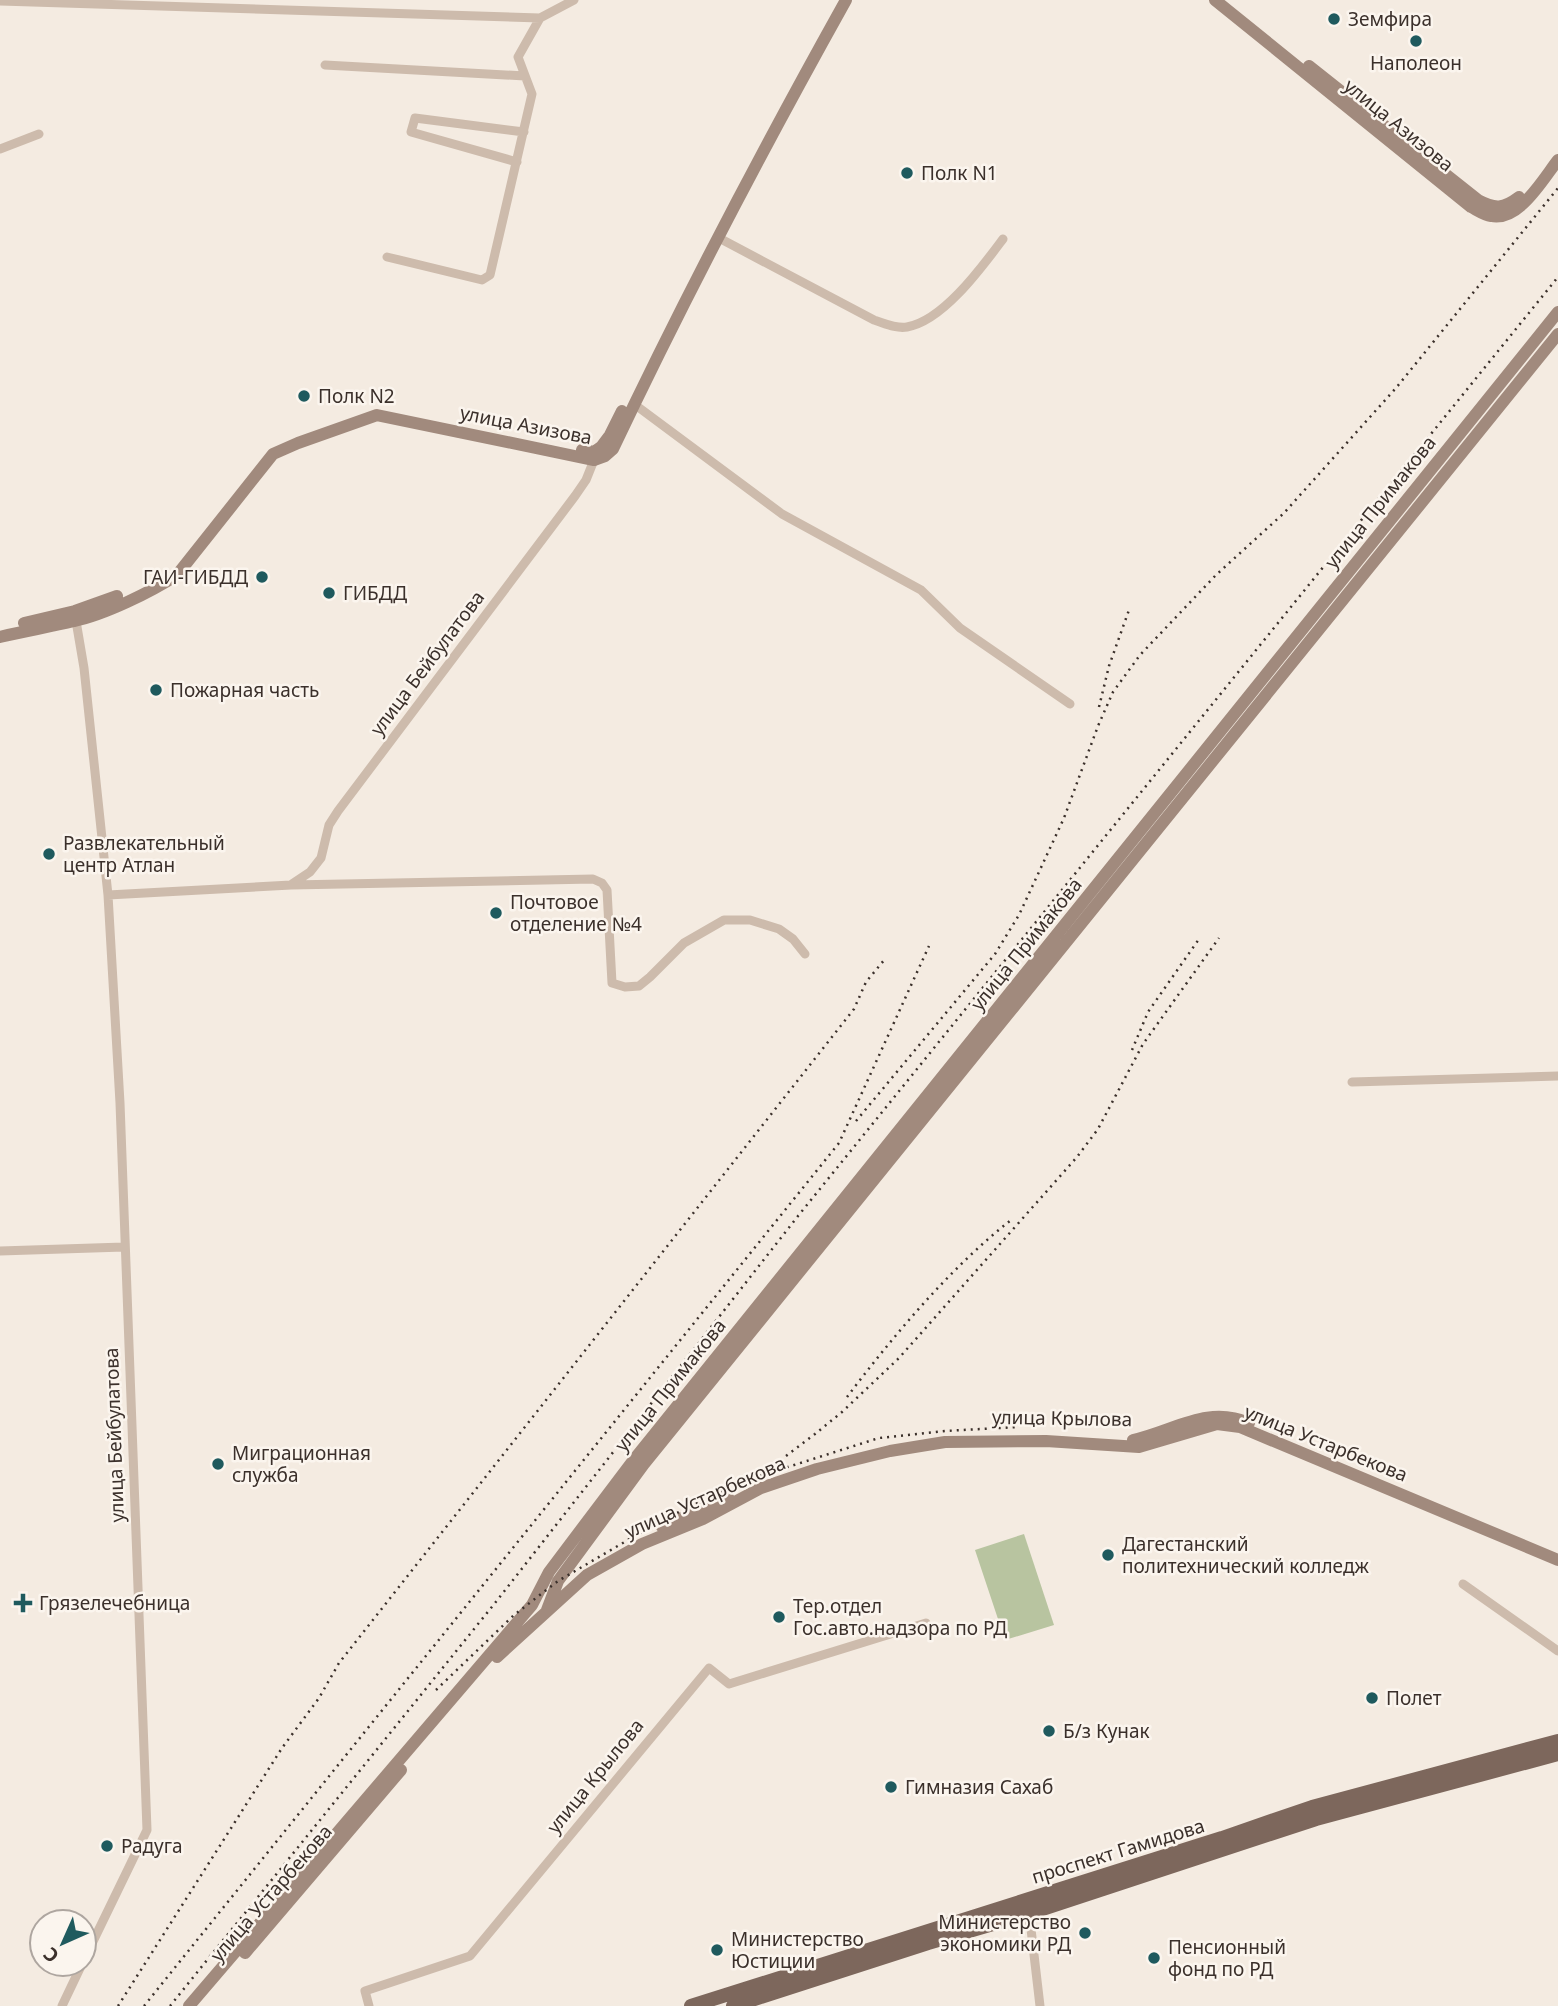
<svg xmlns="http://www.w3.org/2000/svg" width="1558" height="2006" viewBox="0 0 1558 2006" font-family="'Noto Sans',sans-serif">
	<rect width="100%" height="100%" fill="#f4ebe1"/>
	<path fill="#b8c4a0" d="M1024,1534L1054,1625L1005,1640L975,1550Z"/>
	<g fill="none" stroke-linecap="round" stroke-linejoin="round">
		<path stroke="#cdbbac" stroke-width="9" d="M0,1L540,18
			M325,65L525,76
			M0,149L39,134
			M517,162L411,132L415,118L524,132
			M719,238L874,320C884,323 896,329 907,327C943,321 982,267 1003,239
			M387,257L482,280L490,275L532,94L518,57L540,18L574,0
			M634,404L782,514L921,590L960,628L1070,704
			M75,615L84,668L108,895L120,1103L147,1830L84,1960
			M292,884L310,872L321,858L329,825L338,811L575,496L586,480L594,460
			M108,895L291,885L593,879L602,883L607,890L612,983L625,987L639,986L650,977L684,943L724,920H750L779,929L793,939L805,954
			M1352,1082L1558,1076
			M0,1251L124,1247
			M1463,1584L1558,1651
			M1024,1912L1031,1929L1040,2006
			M62,2006L82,1964
			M369,2006L365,1991L470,1956L709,1668L729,1684L926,1623"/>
		<path stroke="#a18a7d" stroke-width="12" d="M1215,0L1471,207C1477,210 1484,215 1491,216C1519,222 1543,179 1558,160
			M1309,66L1478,200C1495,209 1503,209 1519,197
			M582,450L594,452L601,447L610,435L622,411
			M24,623L75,611L117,596
			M0,637C25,631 49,627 74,621C104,615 151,592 177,575L273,454L298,443L377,415L594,460L605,456L613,449C685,297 764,147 846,0
			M1133,1440C1174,1431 1207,1405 1249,1423
			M662,1527L728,1497
			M547,1610L558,1581L644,1464L1558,334
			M497,1657L587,1575L642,1544L703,1519L761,1488L817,1469L890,1451L945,1442L1046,1441L1139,1447L1217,1424L1240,1427L1558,1560
			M245,1953L401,1770
			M189,2006L532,1605L549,1572L632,1462L1558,312"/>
		<path stroke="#7d675c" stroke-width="14" d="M691,2006L1222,1838L1312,1807L1558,1741
			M733,2006L928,1943L1027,1914L1316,1819L1558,1754"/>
		<path stroke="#3b302b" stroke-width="2.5" stroke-dasharray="2 5" stroke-linecap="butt" d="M1099,707L1109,666L1129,610
			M1132,1050L1148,1012L1199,939
			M856,1121L995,954L1019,915L1064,818L1098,726L1113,692L1140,655L1216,575L1284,513L1396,388L1558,188
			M847,1397C894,1335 950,1268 1011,1220
			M744,1481L778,1462L815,1434L842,1412L899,1358L1077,1157L1098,1129L1143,1044L1219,938
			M436,1690L514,1615L558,1581L662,1520L744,1481L879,1438L945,1431L1017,1427
			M118,2006L282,1748L319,1698L339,1663L854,1009L866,982L885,959
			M144,2006L839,1143L929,946
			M170,2006L495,1603L798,1216L1558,277"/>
	</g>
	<g fill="#1f5a5e" stroke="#fbf5ee" stroke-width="2.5">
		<circle cx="1334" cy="19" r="7"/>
		<circle cx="1416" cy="41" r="7"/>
		<circle cx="907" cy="173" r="7"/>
		<circle cx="304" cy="396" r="7"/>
		<circle cx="262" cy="577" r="7"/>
		<circle cx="329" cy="593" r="7"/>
		<circle cx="156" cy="690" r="7"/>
		<circle cx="49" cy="854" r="7"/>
		<circle cx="496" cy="913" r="7"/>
		<circle cx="218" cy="1464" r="7"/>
		<circle cx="1108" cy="1555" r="7"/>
		<path d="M19.5 1592.5h7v7h7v7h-7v7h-7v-7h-7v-7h7z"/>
		<circle cx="779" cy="1617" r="7"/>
		<circle cx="1372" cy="1698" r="7"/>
		<circle cx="1049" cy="1731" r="7"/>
		<circle cx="891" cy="1787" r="7"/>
		<circle cx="107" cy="1846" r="7"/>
		<circle cx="1085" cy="1933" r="7"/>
		<circle cx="717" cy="1950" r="7"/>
		<circle cx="1154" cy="1958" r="7"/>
	</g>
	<g text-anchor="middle" stroke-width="5" stroke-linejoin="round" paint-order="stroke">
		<g font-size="19" fill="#3b302b" stroke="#fbf5ee" text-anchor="start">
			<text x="1348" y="26">Земфира</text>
			<text x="1416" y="70" text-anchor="middle">Наполеон</text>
			<text x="921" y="180">Полк N1</text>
			<text x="318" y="403">Полк N2</text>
			<text x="248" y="584" text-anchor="end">ГАИ-ГИБДД</text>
			<text x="343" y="600">ГИБДД</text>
			<text x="170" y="697">Пожарная часть</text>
			<text x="63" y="850">Развлекательный<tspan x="63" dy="22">центр Атлан</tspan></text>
			<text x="510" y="909">Почтовое<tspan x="510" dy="22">отделение №4</tspan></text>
			<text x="232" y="1460">Миграционная<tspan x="232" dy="22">служба</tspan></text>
			<text x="1122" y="1551">Дагестанский<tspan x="1122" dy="22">политехнический колледж</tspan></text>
			<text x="39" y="1610">Грязелечебница</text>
			<text x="793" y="1613">Тер.отдел<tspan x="793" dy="22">Гос.авто.надзора по РД</tspan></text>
			<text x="1386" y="1705">Полет</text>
			<text x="1063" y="1738">Б/з Кунак</text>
			<text x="905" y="1794">Гимназия Сахаб</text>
			<text x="121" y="1853">Радуга</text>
			<text x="1071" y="1929" text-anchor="end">Министерство<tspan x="1071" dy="22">экономики РД</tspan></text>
			<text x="731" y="1946">Министерство<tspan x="731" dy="22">Юстиции</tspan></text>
			<text x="1168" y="1954">Пенсионный<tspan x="1168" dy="22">фонд по РД</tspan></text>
		</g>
		<g font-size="19" fill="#3b302b" stroke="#fbf5ee">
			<text transform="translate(1399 125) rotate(39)" y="7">улица Азизова</text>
			<text transform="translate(526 425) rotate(11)" y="7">улица Азизова</text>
			<text transform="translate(1380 502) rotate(-51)" y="7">улица Примакова</text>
			<text transform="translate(427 663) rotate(-53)" y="7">улица Бейбулатова</text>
			<text transform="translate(1026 944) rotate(-51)" y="7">улица Примакова</text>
			<text transform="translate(670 1385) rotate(-51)" y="7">улица Примакова</text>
			<text transform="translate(1062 1418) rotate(1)" y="7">улица Крылова</text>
			<text transform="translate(114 1435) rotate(-92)" y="7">улица Бейбулатова</text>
			<text transform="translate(1326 1443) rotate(22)" y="7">улица Устарбекова</text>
			<text transform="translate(705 1497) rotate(-24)" y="7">улица Устарбекова</text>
			<text transform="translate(595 1776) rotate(-51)" y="7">улица Крылова</text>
			<text transform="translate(1118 1851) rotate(-17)" y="7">проспект Гамидова</text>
			<text transform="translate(271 1893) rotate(-49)" y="7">улица Устарбекова</text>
		</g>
	</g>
	<g transform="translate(63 1943) rotate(225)"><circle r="33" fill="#fbf5ee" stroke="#aea6a0" stroke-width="2"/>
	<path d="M0-5L12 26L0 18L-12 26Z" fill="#1f5a5e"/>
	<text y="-10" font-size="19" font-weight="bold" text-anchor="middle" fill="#3b302b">С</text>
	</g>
</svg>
